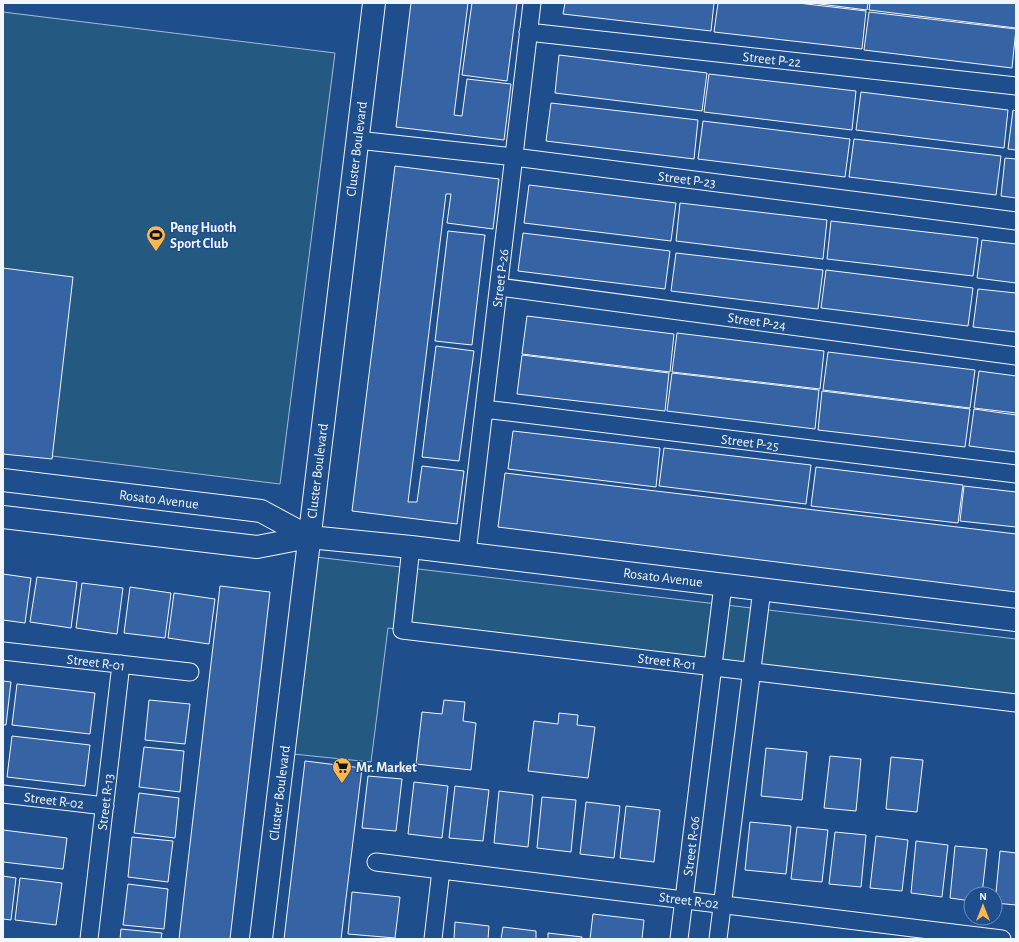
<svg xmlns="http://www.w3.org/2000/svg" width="1019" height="942" viewBox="0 0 1019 942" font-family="'Alegreya Sans',sans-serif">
	<rect width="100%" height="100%" fill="#1f4e8c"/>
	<path fill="#245a82" stroke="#a8bbd7" d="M3,12L335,53L280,484L3,450Z
		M307,556L1016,639V703L388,628L371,762L283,753Z"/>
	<path fill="#3563a3" stroke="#f2f6ff" d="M411,3H468L454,115L462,116L467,79L511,84L504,140L396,127Z
		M472,3H517L507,81L462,75Z
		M565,3H714L711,31L563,14Z
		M718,3H798L866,11L862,49L714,32Z
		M812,3H868L867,10Z
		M870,3H1016V28L869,10Z
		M869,12L1016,29L1012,68L864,50Z
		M559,55L707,73L702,111L555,93Z
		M709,74L856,91L852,130L704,112Z
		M861,92L1008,110L1004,148L856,130Z
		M551,103L698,120L694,159L546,141Z
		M1013,110L1016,111V150L1008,149Z
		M703,121L850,139L845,177L698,159Z
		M854,139L1001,156L996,195L849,177Z
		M1005,158L1016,159V198L1001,196Z
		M395,166L499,179L493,229L447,223L451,194H446L408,502H417L422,466L464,471L457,524L352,511Z
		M529,185L676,203L671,241L524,223Z
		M680,203L827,220L823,259L676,241Z
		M831,221L978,238L973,276L827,259Z
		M448,231L485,235L472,345L435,341Z
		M523,233L670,251L665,289L518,271Z
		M982,240L1016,244V283L977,278Z
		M676,253L823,270L818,309L671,291Z
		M3,268L73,277L52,459L3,454Z
		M826,270L973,288L968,326L821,308Z
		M978,289L1016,293V332L973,327Z
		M527,316L674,334L670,372L522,354Z
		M677,333L824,351L820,389L672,372Z
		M436,346L474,351L459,461L422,457Z
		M828,352L975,370L970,408L823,390Z
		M522,355L669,373L665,411L517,394Z
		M979,371L1016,376V413L974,408Z
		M672,373L819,390L815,429L667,411Z
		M822,391L970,409L965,447L818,430Z
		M974,409L1016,415V452L969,446Z
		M513,431L660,448L656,487L508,469Z
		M664,448L811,465L806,504L659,486Z
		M816,467L963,485L958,523L811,506Z
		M505,473L1016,534V592L498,527Z
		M964,486L1016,492V527L960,521Z
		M3,574L31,578L25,623L3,620Z
		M37,577L77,582L71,628L30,622Z
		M82,583L123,588L117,634L76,628Z
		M220,586L270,592L230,939H179Z
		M130,587L171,593L165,638L124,633Z
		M174,593L215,599L209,644L168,638Z
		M3,681L11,682L6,725H3Z
		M17,684L95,693L90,734L12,725Z
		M149,700L190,704L185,744L145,740Z
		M444,700L465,702L463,721L476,723L471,770L416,764L422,712L442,714Z
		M559,713L578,715L577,725L595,727L588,778L528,771L534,721L558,724Z
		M12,736L90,745L85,786L7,777Z
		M144,747L184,751L180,792L139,787Z
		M766,748L807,752L802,800L761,796Z
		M830,756L861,759L856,811L824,808Z
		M891,757L923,760L917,812L886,809Z
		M305,761L362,768L341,939H284Z
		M368,776L402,779L396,831L362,828Z
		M414,782L448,786L442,838L408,834Z
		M455,786L489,790L483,841L449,838Z
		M499,791L533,795L528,847L494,843Z
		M139,793L179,798L175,838L134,833Z
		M542,797L576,800L571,852L537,848Z
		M586,802L620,806L614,858L580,854Z
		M626,806L660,810L654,862L620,858Z
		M750,822L791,826L786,874L745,870Z
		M797,827L828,830L822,882L791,879Z
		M3,830L67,838L63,869L3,862Z
		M835,832L866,835L861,887L829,884Z
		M876,836L908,840L902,891L870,888Z
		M132,837L173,841L168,882L128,877Z
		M916,841L948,845L942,897L911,893Z
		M955,846L987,849L982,894H971V901L950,898Z
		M1000,851L1016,853V905L995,903Z
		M3,876L16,878L11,920L3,919Z
		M20,878L62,883L56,925L15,920Z
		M128,884L168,889L164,929L123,925Z
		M352,892L400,897L395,938L348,934Z
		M593,914L644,920L642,939H590Z
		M455,922L489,926L488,939H454Z
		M503,927L536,931V939H501Z
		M121,929L162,933L161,939H120Z
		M548,933L582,937V939H548Z"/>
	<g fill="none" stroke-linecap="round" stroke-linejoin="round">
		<defs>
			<path id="street" d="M528,32L1016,86
				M357,140L514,157L1016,221
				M499,287L1016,356
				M484,409L1016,474
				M411,547L402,630L1016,703
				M467,553L532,3
				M3,651L190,672
				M3,794L105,806
				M376,862L1002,939
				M89,939L121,664
				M433,939L441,870
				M679,939L723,585
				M718,939L762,589"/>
			<path id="secondary" d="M3,480L261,511L309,537
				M3,517L257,547L309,537L411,547L1016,620
				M261,939L374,3"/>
		</defs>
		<use href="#street" stroke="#f2f6ff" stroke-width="19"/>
		<use href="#secondary" stroke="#f2f6ff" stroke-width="24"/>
		<use href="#street" stroke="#1f4e8c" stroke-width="17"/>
		<use href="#secondary" stroke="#1f4e8c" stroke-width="22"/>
	</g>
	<defs>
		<symbol id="stadium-pin" viewBox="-11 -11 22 30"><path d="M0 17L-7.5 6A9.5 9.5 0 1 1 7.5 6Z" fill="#ffb74d" stroke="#1f4e8c"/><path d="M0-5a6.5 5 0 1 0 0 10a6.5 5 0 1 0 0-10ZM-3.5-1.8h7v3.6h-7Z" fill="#111"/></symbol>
		<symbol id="supermarket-pin" viewBox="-11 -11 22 30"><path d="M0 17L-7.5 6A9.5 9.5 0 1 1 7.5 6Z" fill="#ffb74d" stroke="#1f4e8c"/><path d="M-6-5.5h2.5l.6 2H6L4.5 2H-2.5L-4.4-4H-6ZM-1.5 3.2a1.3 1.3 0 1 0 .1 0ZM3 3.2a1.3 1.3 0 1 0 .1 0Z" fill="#111"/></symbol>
	</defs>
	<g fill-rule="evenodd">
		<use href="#stadium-pin" x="145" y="224" width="22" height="30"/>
		<use href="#supermarket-pin" x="331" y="756" width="22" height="30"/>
	</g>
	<g text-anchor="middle" stroke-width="3" stroke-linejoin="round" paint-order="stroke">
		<g font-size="14" fill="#f2f6ff" stroke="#1f4e8c">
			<text transform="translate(772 59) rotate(6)" y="5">Street P-22</text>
			<text transform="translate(356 149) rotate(-83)" y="5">Cluster Boulevard</text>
			<text transform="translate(687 179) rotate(7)" y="5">Street P-23</text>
			<text transform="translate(500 278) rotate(-83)" y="5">Street P-26</text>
			<text transform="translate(757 321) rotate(8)" y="5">Street P-24</text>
			<text transform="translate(750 442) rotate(7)" y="5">Street P-25</text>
			<text transform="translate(317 471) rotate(-83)" y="5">Cluster Boulevard</text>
			<text transform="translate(159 499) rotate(7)" y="5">Rosato Avenue</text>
			<text transform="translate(663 577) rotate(7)" y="5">Rosato Avenue</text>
			<text transform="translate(667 661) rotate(7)" y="5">Street R-01</text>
			<text transform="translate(96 662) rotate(7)" y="5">Street R-01</text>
			<text transform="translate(279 793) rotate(-83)" y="5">Cluster Boulevard</text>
			<text transform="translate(54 800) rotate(7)" y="5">Street R-02</text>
			<text transform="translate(105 802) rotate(-83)" y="5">Street R-13</text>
			<text transform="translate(691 846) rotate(-83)" y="5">Street R-06</text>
			<text transform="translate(689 900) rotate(7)" y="5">Street R-02</text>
		</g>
		<g font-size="14" font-weight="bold" fill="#f2f6ff" stroke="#1f4e8c" text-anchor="start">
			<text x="170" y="232">Peng Huoth<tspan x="170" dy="16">Sport Club</tspan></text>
			<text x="356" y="772">Mr. Market</text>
		</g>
	</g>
	<rect width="1019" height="942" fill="none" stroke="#f2f6ff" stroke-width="8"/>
	<g transform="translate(983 906)"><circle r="19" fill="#1f4e8c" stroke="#7391ba"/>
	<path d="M0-3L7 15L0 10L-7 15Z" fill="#ffb74d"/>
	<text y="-6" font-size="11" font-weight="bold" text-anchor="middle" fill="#f2f6ff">N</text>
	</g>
</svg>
